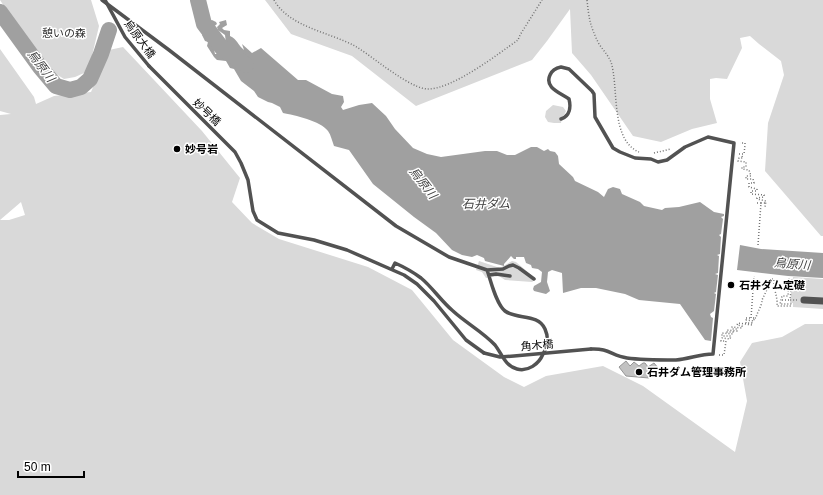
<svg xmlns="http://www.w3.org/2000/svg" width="823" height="495" viewBox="0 0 823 495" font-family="Helvetica,'Noto Sans JP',sans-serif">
	<rect width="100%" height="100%" fill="#fff"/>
	<path fill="#d9d9d9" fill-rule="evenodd" d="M0,0H91L99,26L91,60L84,73L75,77L64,79L56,74L20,31Z
		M265,0H823V236H821L765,171L768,123L784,75L781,61L759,44L750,36L740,38L742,48L727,79L716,78L710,79V99L717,123L692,129L661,142L633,136L591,75L572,53L570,9L547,41L532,60L416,106L352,56L291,34Z
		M123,47L202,131L240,178L232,202L252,223L279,239L368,267L412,290L453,340L504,377L524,387L546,376L603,366L643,386L735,452L747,401L740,362L752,343L782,337L805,324H823V495H0V115L11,114L0,111V49L34,97L36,104L54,96L91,92L109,50ZM21,202L25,215L9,220H0Z
		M553,105L563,107L566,111L564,115L562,117L561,123H554L548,122L545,117L546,111Z
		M479,261L500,268L512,261L516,262L536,279L532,282L505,280L499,276L486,278L482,272L476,270Z
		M793,277L823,279V309L793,307V303H790Z"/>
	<path fill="#a0a0a0" d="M212,20L216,22L217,24L212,28L216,29V32L213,33L208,32L209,34V41L213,44L215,54H217L214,40L215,37L226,45L224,55L233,53L226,43L225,35L218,30L217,27L220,24L219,22L226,20L227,25L222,28L224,30L230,31V36C237,39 238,45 244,50L242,44L252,53L261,48L298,80H306L332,94L343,96L344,102L341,107L343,110L359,105L372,103L386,116L395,129L413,148L427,154L441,157L485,151H497L507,155H515L531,147H537L544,151L548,149L550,151L555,152L558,156L559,164L573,177L575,181L598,192L604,197L608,189L613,187L620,189L622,194L640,202L644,206L662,210L665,208L679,207L700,202L714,212L724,214V216L721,217L723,219L721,234L719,235L721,237L720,254L717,255L719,256L718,273L715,274L718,275L716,292L714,293L716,294L714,311L710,314L711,317L713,318L711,341L705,340L680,304L639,300L625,294L596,288H581L563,293L562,273L552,270L548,272L547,282L550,291L546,294L534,291L533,289L534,286L541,282L542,272L538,269L532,268L531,265L526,263L524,257H516V259H514L511,256L504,264V266L485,261L484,258L477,255L472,257L462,255L452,250L436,233L414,217L373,184L349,150L334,146C332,141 331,135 328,131C321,121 294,115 283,113L280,107L272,103L268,102L258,97L254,91L241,81L234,69L230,68L226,61L217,60L214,57L207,46L208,42L205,41L202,35L204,32L202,31L204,28L202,26H208V21Z
		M740,245L761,249L823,253V278L788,276L737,270Z"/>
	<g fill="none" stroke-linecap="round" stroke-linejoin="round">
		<path stroke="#a0a0a0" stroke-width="16" d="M198,0L204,24L222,48L246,65
			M0,12L40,67L56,86L70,90L81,87L90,79L101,54L109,30"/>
	</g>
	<path fill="#c2c2c2" stroke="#969696" d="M626,361L630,366L634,362L639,366L643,363H645L648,367L654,363L659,369L649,378L626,376L619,367Z"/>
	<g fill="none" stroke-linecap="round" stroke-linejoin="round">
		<path stroke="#747474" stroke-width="1.5" stroke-dasharray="1 2" stroke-linecap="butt" d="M274,0C289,27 329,32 355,46C365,52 375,60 385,67C395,74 416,89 428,89C453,89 498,54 518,40L520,35L542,0
			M587,0C589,19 590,26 599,44C603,50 608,55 611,62C619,87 610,140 639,152
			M654,153L671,149
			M739,154H744L745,145V143H740
			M742,156L743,158H739L738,161L746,162V167H742V169L749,170L751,176H746V179H753L754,183H749V187L757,189
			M757,189V191H751V194L764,195V197L757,198V199L766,201L765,207
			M757,203H761
			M758,245L761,203H766
			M782,300H790
			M746,318H751
			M754,318H751L754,276
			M719,355H724L726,341H721L722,338L730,339L731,336H722V333L733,334V332H727V330L737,331V329H732V327L742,328V326L737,325L738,323L752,325V323H746V320L754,321V318H756C757,312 762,306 762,300L770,283V279H774C773,288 778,297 777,306H791V304H780L782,296H788L789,279L792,280L790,300H797"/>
		<path stroke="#525252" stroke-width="3.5" d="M102,0L169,50L396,226L449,257L487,270C491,281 496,304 505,311C517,320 538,313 545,329C549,338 548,346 543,354C539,364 528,372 517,369C505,366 502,354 495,345C483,332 466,323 453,311C441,301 433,288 421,278C413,272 404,267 395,263L392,269
			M149,66L235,152L241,163L248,180L253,211L257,220L278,233L314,240L347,250L404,275L417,284L434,301L466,340L484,353
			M561,119C570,116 571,107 569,99C561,93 544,88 550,75C552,70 556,68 561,67L569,69L592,91L594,94L595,117L613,148L620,152L635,158L651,159L658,162L667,160L685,147L708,137L734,143L713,354C700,354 689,359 676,360C661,360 641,360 627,358C612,356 609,348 591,349
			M487,270L503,269L509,266L513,265L519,268L534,279
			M489,275L496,274L510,276"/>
		<path stroke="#525252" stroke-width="7" d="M804,300L823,301"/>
		<path stroke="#525252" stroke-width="3.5" d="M105,0L125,37L149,66
			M484,353L500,357L514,356L591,349"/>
	</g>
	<g fill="#000" stroke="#fff" stroke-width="1.5">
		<circle cx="177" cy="149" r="4"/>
		<circle cx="731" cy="285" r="4"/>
		<circle cx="639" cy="372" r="4"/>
	</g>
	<g text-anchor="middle" stroke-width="3" stroke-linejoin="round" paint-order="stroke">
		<g font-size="11" fill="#303030" stroke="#fff">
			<text x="64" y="37">憩いの森</text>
		</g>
		<g font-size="11" fill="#000" stroke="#fff">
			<text transform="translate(140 39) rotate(54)" y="4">烏原大橋</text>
			<text transform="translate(207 112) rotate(44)" y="4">妙号橋</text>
			<text transform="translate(537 345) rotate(-5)" y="4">角木橋</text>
		</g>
		<g font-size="11" font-weight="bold" fill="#000" stroke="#fff" text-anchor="start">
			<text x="185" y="153">妙号岩</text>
			<text x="739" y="289">石井ダム定礎</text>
			<text x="647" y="376">石井ダム管理事務所</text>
		</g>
		<g font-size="12" font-style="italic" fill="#414141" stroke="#fff">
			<text transform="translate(41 66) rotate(53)" y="4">烏原川</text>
			<text transform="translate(423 183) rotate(52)" y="4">烏原川</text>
			<text x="486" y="208">石井ダム</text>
			<text transform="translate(792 264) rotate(5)" y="4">烏原川</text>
		</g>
	</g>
	<path d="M18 471v6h66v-6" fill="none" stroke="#000000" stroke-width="2"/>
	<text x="24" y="471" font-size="12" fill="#000000" stroke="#ffffff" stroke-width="3" paint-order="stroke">50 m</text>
</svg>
